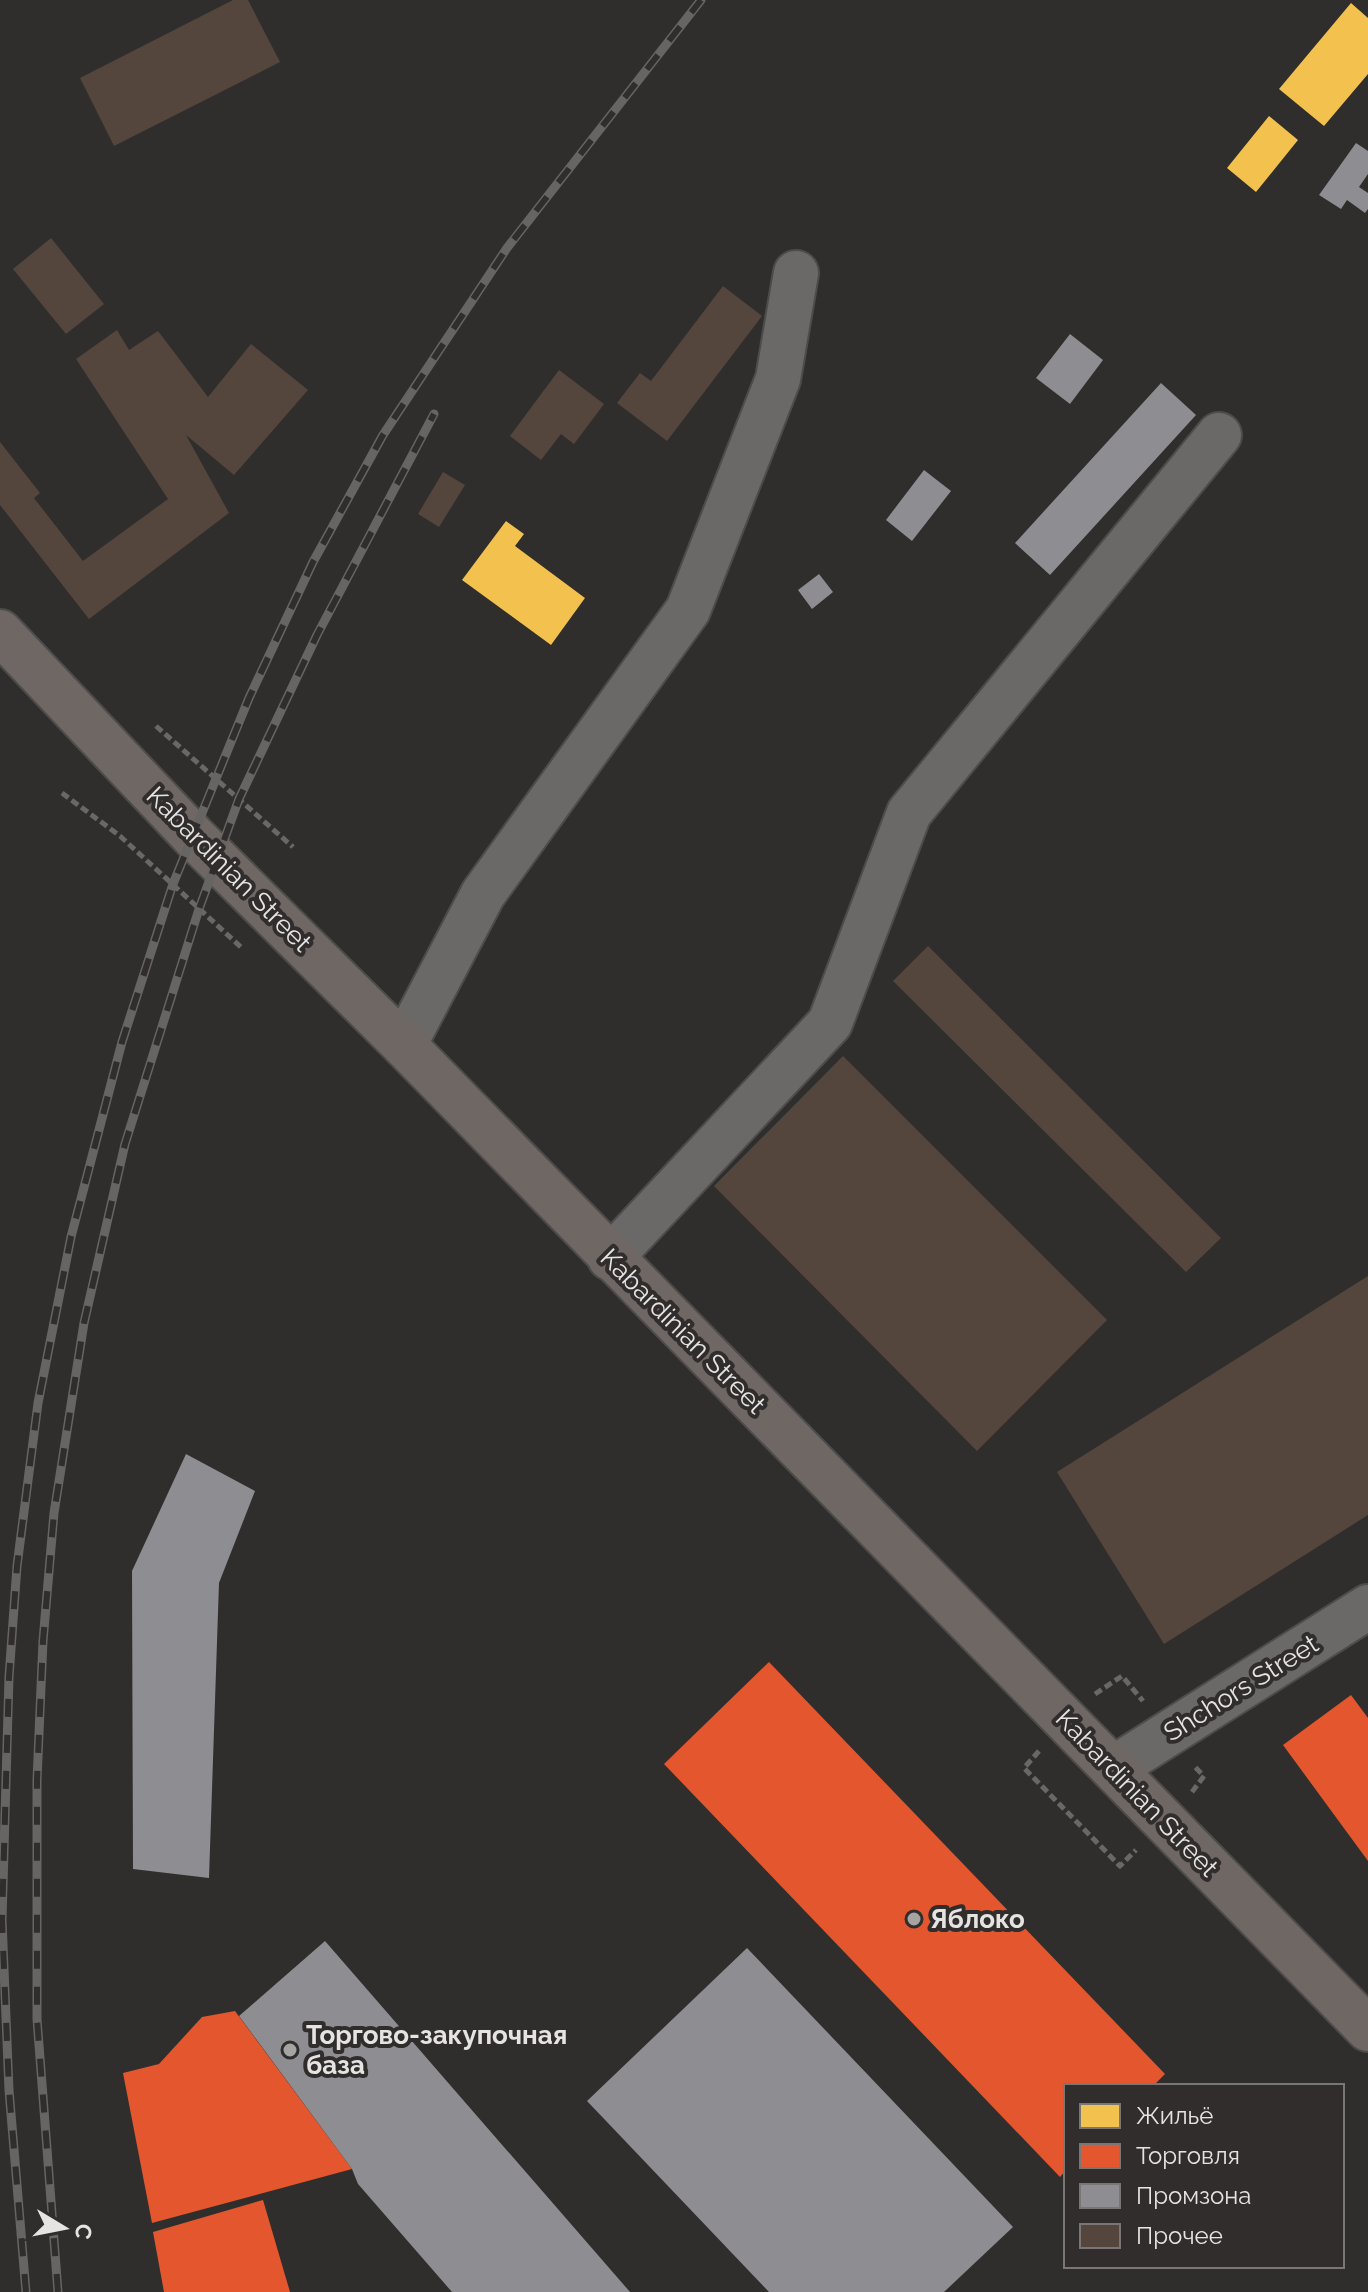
<svg xmlns="http://www.w3.org/2000/svg" width="1368" height="2292" viewBox="0 0 1368 2292" font-family="Raleway,sans-serif">
	<rect width="100%" height="100%" fill="#2f2e2d"/>
	<path fill="#f2c14e" d="M1351,3L1368,18V74L1324,126L1279,89Z
		M1269,116L1298,140L1256,192L1227,168Z
		M506,521L524,534L515,546L585,598L551,645L462,580Z"/>
	<path fill="#e4572e" d="M769,1662L1165,2074L1153,2086H1066V2170L1060,2177L664,1764Z
		M1351,1695L1368,1718V1861L1283,1745Z
		M235,2011L352,2169L152,2223L123,2073L159,2064L202,2017Z
		M263,2200L290,2292H164L153,2232Z"/>
	<path fill="#8d8d92" d="M1356,143L1368,151V174L1359,187L1368,193V209L1365,213L1347,200L1341,209L1319,195Z
		M1070,334L1103,360L1070,404L1036,378Z
		M1161,383L1196,415L1050,575L1015,543Z
		M924,470L951,491L912,541L886,520Z
		M819,574L833,592L812,609L798,590Z
		M186,1454L255,1491L219,1583L209,1878L133,1869L132,1571Z
		M325,1941L630,2292H452L358,2184L352,2169L239,2016Z
		M747,1948L1013,2227L944,2292H769L587,2101Z"/>
	<path fill="#54463d" d="M233,0H248L280,62L114,146L80,78Z
		M51,238L104,304L66,334L13,269Z
		M723,286L762,316L667,441L617,403L640,373L651,381Z
		M117,330L129,350L158,331L208,397L251,344L308,390L234,475L186,435L229,513L89,619L0,505V442L40,493L34,498L83,561L168,499L76,359Z
		M559,370L604,404L574,444L561,434L541,460L510,436Z
		M443,472L465,485L439,527L418,514Z
		M928,946L1221,1238L1186,1272L893,981Z
		M843,1056L1107,1320L977,1451L714,1186Z
		M1368,1276V1515L1164,1644L1057,1472Z"/>
	<g fill="none" stroke-linecap="round" stroke-linejoin="round">
		<defs>
			<path id="minor" d="M404,1045L483,894L688,610L778,379L796,273
				M610,1258L830,1023L909,813L1219,435
				M1114,1768L1368,1607"/>
			<path id="major" d="M0,632L193,836L404,1045L1368,2029"/>
		</defs>
		<use href="#minor" stroke="#4d4c4b" stroke-width="48"/>
		<use href="#major" stroke="#4d4c4b" stroke-width="48"/>
		<path stroke="#696868" stroke-width="5" stroke-dasharray="8 4" stroke-linecap="butt" d="M156,726L293,847
			M62,793L120,836L243,949
			M1095,1694L1122,1676L1143,1701
			M1039,1751L1024,1768L1120,1866L1136,1850
			M1192,1792L1204,1776L1194,1766"/>
		<use href="#minor" stroke="#6a6968" stroke-width="44"/>
		<use href="#major" stroke="#6f6763" stroke-width="44"/>
		<defs>
			<path id="rail" d="M26,2292L9,2090L2,1920L9,1677L17,1566L38,1403L71,1237L122,1042L173,884L249,698L313,562L383,435L507,248L701,0
				M58,2292L37,2019V1780L43,1641L54,1513L84,1323L125,1144L199,909L239,799L317,635L434,414"/>
		</defs>
		<use href="#rail" stroke="#666564" stroke-width="9"/>
		<use href="#rail" stroke="#302d2c" stroke-width="6" stroke-dasharray="18" stroke-linecap="butt"/>
	</g>
	<g fill="#a6a4a3" stroke="#302d2c" stroke-width="3">
		<circle cx="914" cy="1919" r="8"/>
		<circle cx="290" cy="2050" r="8"/>
	</g>
	<g text-anchor="middle" stroke-width="8" stroke-linejoin="round" paint-order="stroke">
		<g font-size="26" fill="#e6e4e3" stroke="#302d2c">
			<text transform="translate(229 869) rotate(45)" y="9">Kabardinian Street</text>
			<text transform="translate(683 1331) rotate(45)" y="9">Kabardinian Street</text>
			<text transform="translate(1241 1688) rotate(-32)" y="9">Shchors Street</text>
			<text transform="translate(1137 1793) rotate(46)" y="9">Kabardinian Street</text>
		</g>
		<g font-size="26" font-weight="bold" fill="#e6e4e3" stroke="#302d2c" text-anchor="start">
			<text x="930" y="1928">Яблоко</text>
			<text x="306" y="2044">Торгово-закупочная<tspan x="306" dy="30">база</tspan></text>
		</g>
	</g>
	<rect x="1064" y="2084" width="280" height="184" fill="#302d2c" stroke="#797675" stroke-width="2"/>
	<rect x="1080" y="2104" width="40" height="24" fill="#f2c14e" stroke="#797675" stroke-width="2"/>
	<text x="1136" y="2124" font-size="24" fill="#e6e4e3">Жильё</text>
	<rect x="1080" y="2144" width="40" height="24" fill="#e4572e" stroke="#797675" stroke-width="2"/>
	<text x="1136" y="2164" font-size="24" fill="#e6e4e3">Торговля</text>
	<rect x="1080" y="2184" width="40" height="24" fill="#8d8d92" stroke="#797675" stroke-width="2"/>
	<text x="1136" y="2204" font-size="24" fill="#e6e4e3">Промзона</text>
	<rect x="1080" y="2224" width="40" height="24" fill="#54463d" stroke="#797675" stroke-width="2"/>
	<text x="1136" y="2244" font-size="24" fill="#e6e4e3">Прочее</text>
	<g transform="translate(64 2228) rotate(100)" stroke="#302d2c" stroke-width="6" paint-order="stroke">
	<path d="M0-6L14 30L0 20L-14 30Z" fill="#e6e4e3"/>
	<text y="-12" font-size="22" font-weight="bold" text-anchor="middle" fill="#e6e4e3">С</text>
	</g>
</svg>
